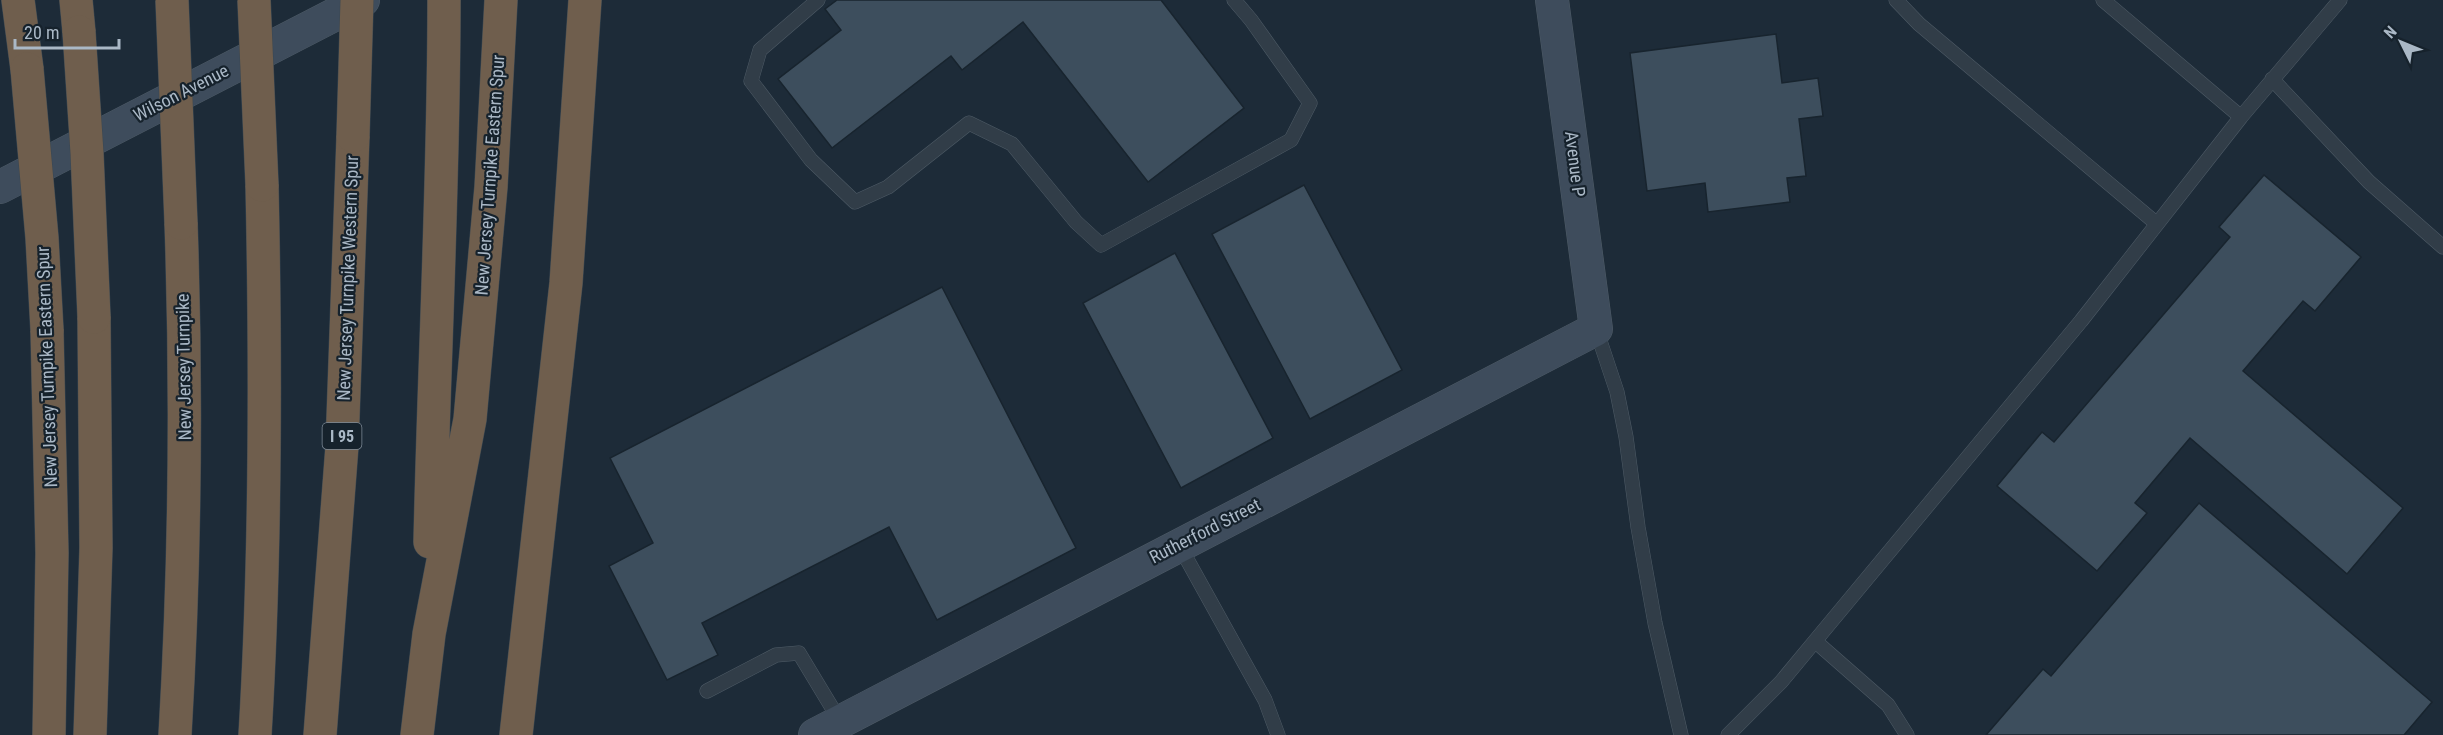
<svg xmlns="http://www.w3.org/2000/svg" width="2443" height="735" viewBox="0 0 2443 735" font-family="'Roboto Condensed',sans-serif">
	<rect width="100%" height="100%" fill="#1d2b38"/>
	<path fill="#3d4e5d" stroke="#18242e" stroke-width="1.5" d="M837,0H1161L1244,108L1148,182L1023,22L962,70L951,56L832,148L778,79L841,30L825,9Z
		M1776,34L1782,83L1818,78L1823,116L1799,119L1806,176L1787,178L1790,202L1708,212L1705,183L1647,191L1630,53Z
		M2264,175L2361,257L2315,311L2303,301L2243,371L2403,508L2347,574L2190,438L2135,503L2147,513L2097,571L1997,486L2042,432L2054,442L2230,237L2219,227Z
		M1304,185L1402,370L1310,419L1212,234Z
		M1175,253L1273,438L1181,488L1083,303Z
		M942,287L1076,548L937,620L889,527L702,623L718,655L667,680L609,566L653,543L610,458Z
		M2199,503L2432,702L2404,735H1986L2043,669L2051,676Z"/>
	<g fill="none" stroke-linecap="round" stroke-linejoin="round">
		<defs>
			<path id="lane" d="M818,0L760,50L751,81L811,160L855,202L888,187L969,123L1012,144L1076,222L1101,245L1291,140L1310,103L1251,20L1234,0
				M1896,0L1919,24L2157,224
				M2103,0L2241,117
				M2272,79L2369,182L2443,247
				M1596,329L1617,392L1626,437L1638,527L1655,623L1681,735
				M1179,545L1265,700L1278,735
				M1815,641L1888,705L1907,735
				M707,691L776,655L799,653L840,721
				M1728,735L1781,682L1815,641L2081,321L2241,117L2340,0"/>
			<path id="secondary" d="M0,187L363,0
				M815,735L1596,329L1552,0"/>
			<path id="highway" d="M18,0L27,69
				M76,0L79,32
				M47,330L52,553L49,735
				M430,542C434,361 444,181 444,0
				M90,735L96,548L94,317
				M175,735C185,564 187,394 181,223
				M255,735C266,552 266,368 262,185
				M320,735L342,446L353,136
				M417,735L429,634L470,419L491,187L501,0
				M516,735L566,283L585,0"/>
		</defs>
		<use href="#lane" stroke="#4e5b66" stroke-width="15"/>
		<use href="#secondary" stroke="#4e5b66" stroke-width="34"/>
		<use href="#highway" stroke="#3b4852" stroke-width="34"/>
		<use href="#lane" stroke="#313d48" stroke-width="14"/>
		<use href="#secondary" stroke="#3e4c5c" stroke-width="33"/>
		<use href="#highway" stroke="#6f5e4d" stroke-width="33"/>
		<defs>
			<path id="highway-bridge" d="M172,0L181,223
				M254,0L262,185
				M79,32L87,153L94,317
				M27,69L42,238L47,330
				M353,136L357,0"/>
		</defs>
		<use href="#highway-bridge" stroke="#3b4852" stroke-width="34" stroke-linecap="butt"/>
		<use href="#highway-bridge" stroke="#6f5e4d" stroke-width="33"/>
	</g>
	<g text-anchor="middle" stroke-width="4.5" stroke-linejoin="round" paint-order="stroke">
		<rect fill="#16222c" stroke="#7e8b98" stroke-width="1.5" x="322.5" y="423" width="39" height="26" rx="4.5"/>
		<g font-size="16" font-weight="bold" fill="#aab8c6">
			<text x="342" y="442">I 95</text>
		</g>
		<g font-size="18" fill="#aab8c6" stroke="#16222c">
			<text transform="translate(181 93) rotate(-27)" y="6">Wilson Avenue</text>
			<text transform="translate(1575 164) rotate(83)" y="6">Avenue P</text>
			<text transform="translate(490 175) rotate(-86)" y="6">New Jersey Turnpike Eastern Spur</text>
			<text transform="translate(348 278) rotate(-88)" y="6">New Jersey Turnpike Western Spur</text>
			<text transform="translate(47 367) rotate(-92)" y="6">New Jersey Turnpike Eastern Spur</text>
			<text transform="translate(184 367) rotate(-91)" y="6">New Jersey Turnpike</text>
			<text transform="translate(1205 531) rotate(-27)" y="6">Rutherford Street</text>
		</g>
	</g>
	<g transform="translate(2401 42) rotate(313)" stroke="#16222c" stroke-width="4.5" paint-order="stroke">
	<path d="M0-4.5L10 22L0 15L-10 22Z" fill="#aab8c6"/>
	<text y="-9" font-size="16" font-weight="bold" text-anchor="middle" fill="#aab8c6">N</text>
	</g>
	<path d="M15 39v9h104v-9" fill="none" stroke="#aab8c6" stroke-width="3"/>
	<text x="24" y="39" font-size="18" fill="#aab8c6" stroke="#16222c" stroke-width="4.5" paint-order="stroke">20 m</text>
</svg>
